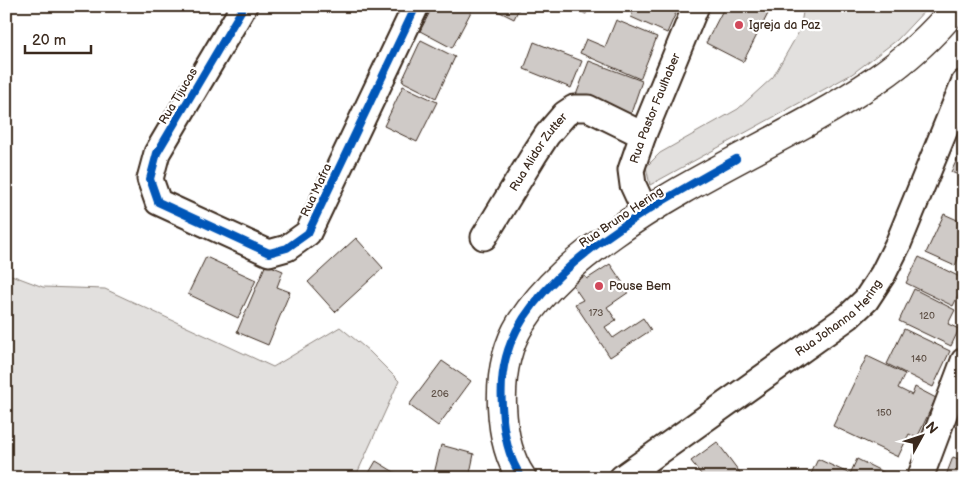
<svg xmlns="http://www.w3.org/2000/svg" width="970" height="484" viewBox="0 0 970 484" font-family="'Balsamiq Sans',sans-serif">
	<rect width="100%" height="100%" fill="#fff"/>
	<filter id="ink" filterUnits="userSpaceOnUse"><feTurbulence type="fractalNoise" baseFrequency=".02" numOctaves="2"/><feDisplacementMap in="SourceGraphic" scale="10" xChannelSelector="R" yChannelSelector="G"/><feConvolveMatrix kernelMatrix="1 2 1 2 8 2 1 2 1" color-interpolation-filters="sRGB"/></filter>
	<g filter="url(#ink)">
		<path fill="#e2e0de" stroke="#8e857e" d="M804,6H929L897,40L852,74L650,185L646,167L660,153L738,109L773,77L800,30Z
			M6,273L43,287L105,289L273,367L340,327L369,351L399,381L355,478H6Z"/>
		<path fill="#cfcac7" stroke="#3b2a1e" d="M433,6H474L452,48L420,31Z
			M495,6H520L514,19L494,9Z
			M569,6H590L586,14Z
			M635,6H679L667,33L631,17Z
			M725,6H772L743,62L706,43Z
			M616,20L657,37L640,79L580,53L586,39L605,47Z
			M421,40L455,57L436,98L402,81Z
			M534,42L582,61L571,88L524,69Z
			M589,61L642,81L630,116L576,95Z
			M403,86L437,102L417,142L384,126Z
			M964,145V177L951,172Z
			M944,214L964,223V258L959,256L955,266L926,253Z
			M356,238L383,268L335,312L308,282Z
			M206,257L256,280L238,318L188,294Z
			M919,257L964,279V284L953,306L906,283Z
			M266,264L283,271L277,287L290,292L268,345L237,332Z
			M610,264L629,292L607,307L616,320L605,327L613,338L643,318L651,330L610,357L575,304L583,300L572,284L585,276L587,279Z
			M914,289L955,310L948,324L959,329L951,346L899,321Z
			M904,329L950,351L933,387L887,364Z
			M867,356L905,374L898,388L912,395L915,387L936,398L917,438L909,434L898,457L833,426Z
			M442,361L471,381L438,426L409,405Z
			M717,442L744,478H704L691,461Z
			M441,445L474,454L469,478H433Z
			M953,457L964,461V478H945Z
			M818,459L850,474L857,459L893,477L809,478Z
			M376,461L404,478H366Z"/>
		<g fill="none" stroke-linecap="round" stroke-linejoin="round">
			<defs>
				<g id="minor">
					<path d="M244,6L157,153L150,179L158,202L269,253L287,248L308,233L416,6"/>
					<path id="s1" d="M645,211L633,185L631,170L643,135L696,6"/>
					<path id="s2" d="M484,237L534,155L547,135L565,114L574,108H588L643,135"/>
					<path id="s3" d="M622,478L849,316L866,300L883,274L898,244L964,83"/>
					<path d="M920,478L964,361"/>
				</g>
				<path id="tertiary" d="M522,478C508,458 503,430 502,406C501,378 506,347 521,323C545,286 578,259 613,234C696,174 792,137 876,80C907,59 934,34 957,6"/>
			</defs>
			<use href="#minor" stroke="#3b2a1e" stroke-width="29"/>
			<use href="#tertiary" stroke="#3b2a1e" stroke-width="31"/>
			<use href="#minor" stroke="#fff" stroke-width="25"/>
			<use href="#tertiary" stroke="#fff" stroke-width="28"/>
			<defs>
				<path id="cycleway" d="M244,6L157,153L150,179L158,202L269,253L287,248L308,233L416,6
					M522,478C508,458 503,430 502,406C501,391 502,372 506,357C529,269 662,201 736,159"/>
			</defs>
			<use href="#cycleway" stroke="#fff" stroke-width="11"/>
			<use href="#cycleway" stroke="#0057b8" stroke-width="8"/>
		</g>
	</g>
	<g fill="#d1495b" stroke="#fff" stroke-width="2">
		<circle cx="739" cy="25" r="5"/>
		<circle cx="599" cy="286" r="5"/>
	</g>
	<g text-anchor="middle" stroke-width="4.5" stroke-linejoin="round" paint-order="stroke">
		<g font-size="10" fill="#605248">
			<text x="596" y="316">173</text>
			<text x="927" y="319">120</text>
			<text x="919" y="362">140</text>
			<text x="440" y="397">206</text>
			<text x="884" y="416">150</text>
		</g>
		<g font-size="12" fill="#3b2a1e" stroke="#fff" text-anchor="start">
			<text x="749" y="29">Igreja da Paz</text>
			<text x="609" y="290">Pouse Bem</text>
		</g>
		<g font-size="12" fill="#3b2a1e" stroke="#fff">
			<text transform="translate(178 96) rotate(-59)" y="4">Rua Tijucas</text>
			<text dy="4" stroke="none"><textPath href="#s1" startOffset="110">Rua Pastor Faulhaber</textPath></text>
			<text dy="4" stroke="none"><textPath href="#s2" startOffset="101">Rua Alidor Zutter</textPath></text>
			<text transform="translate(316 190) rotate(-65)" y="4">Rua Mafra</text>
			<text transform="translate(621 217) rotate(-34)" y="4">Rua Bruno Hering</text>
			<text dy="4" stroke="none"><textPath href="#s3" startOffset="270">Rua Johanna Hering</textPath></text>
		</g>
	</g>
	<rect width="970" height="484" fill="none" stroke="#fff" stroke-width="25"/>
	<rect x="12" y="12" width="945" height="459" fill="none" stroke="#3b2a1e" stroke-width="2" filter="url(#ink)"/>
	<g transform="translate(922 436) rotate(50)" stroke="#ffffff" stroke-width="4" paint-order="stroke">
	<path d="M0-4L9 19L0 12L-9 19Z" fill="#3b2a1e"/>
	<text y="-8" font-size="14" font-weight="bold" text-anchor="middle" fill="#3b2a1e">N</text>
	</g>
	<path d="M25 45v8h66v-8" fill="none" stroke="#3b2a1e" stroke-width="2.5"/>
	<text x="32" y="45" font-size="15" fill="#3b2a1e" stroke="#ffffff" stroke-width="4" paint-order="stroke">20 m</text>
</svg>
